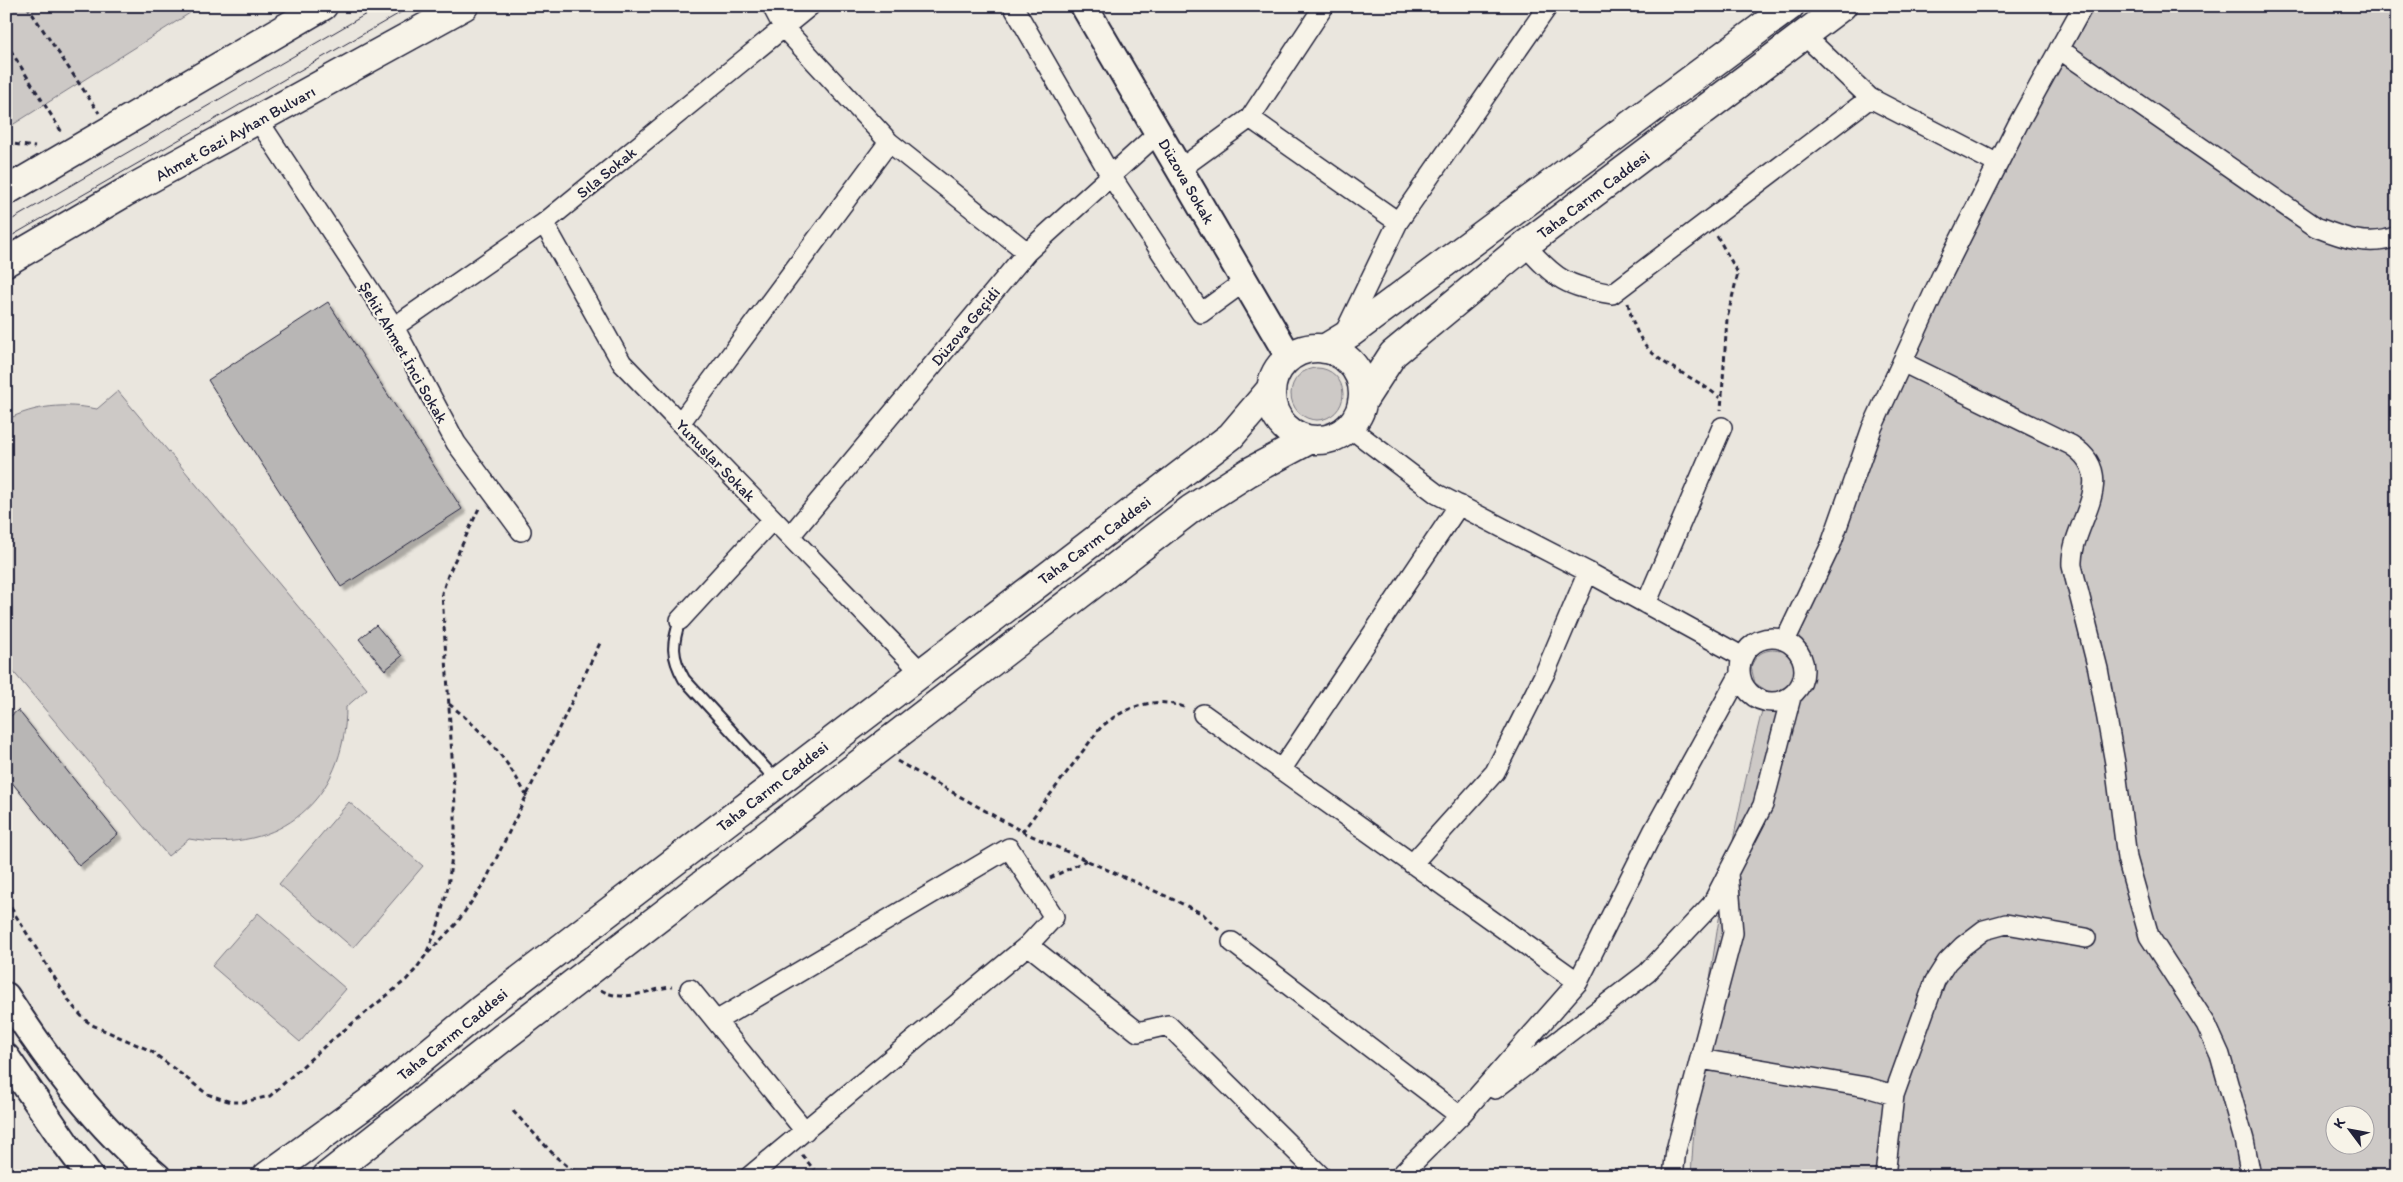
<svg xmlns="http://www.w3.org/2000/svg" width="2403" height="1182" viewBox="0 0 2403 1182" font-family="Itim,sans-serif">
	<defs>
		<filter id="shadow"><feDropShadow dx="4.5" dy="4.5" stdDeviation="1" flood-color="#0004"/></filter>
	</defs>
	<rect width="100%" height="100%" fill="#eae6de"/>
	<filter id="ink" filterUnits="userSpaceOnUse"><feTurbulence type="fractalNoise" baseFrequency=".02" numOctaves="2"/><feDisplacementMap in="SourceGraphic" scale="10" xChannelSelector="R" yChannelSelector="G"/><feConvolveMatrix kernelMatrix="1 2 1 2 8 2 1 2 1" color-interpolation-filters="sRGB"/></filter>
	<g filter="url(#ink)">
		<path fill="#cdc9c6" stroke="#787680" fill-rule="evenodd" d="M6,6H201L6,129Z
			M2086,6H2397V1176H1691C1700,1012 1726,850 1767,691L1755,683L1751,667C1756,653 1766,648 1780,651L1919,333ZM2336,1114H2366V1144H2336Z
			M1291 394a26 26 0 1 1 52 0a26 26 0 1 1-52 0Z
			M118,391L367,689L346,707C346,799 280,855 189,839L168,856L6,663V420C36,405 65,403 97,409Z
			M349,802L423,866L353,948L279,884Z
			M258,913L346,989L300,1042L212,966Z"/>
		<path fill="#b8b6b5" stroke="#22223b" filter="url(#shadow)" d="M328,302L462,509L341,587L208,380Z
			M376,625L402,656L385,670L359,639Z
			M18,710L118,834L79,866L6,775V720Z"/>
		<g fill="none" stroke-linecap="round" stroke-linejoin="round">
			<defs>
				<path id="lane" d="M680,620C672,644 671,656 684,679L777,781"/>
				<path id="street" d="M772,6L783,27L889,142L1027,252
					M1013,6L1111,176L1201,313L1245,281
					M1804,35L1870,98L1998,164
					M2059,49L2316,227C2341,237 2370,248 2397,236
					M1250,118L1398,222
					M258,120L394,327L456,443L521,531
					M1180,169L1250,118L1324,6
					M544,223L622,363L921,672
					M1525,245C1556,280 1566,286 1612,294L1870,98
					M394,327L544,223L810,6
					M1343,336L1398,222L1548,6
					M1902,362L2071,445C2123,478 2069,525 2072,566L2098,669L2115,763L2127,858L2149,936L2206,1024L2220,1055L2244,1140L2251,1176
					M680,423L889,142
					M1349,427L1437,494L1588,572L1743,657
					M790,536L1027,252L1158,133
					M1646,604L1722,427
					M680,620L773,519
					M1740 670a32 32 0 1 1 64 0a32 32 0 1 1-64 0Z
					M1785,641L1830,547L1872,428L1942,275L2018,124L2083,6
					M1203,714L1578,982
					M1281,770L1459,505
					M1412,864L1495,772L1545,673L1588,572
					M1232,942L1460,1116
					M1028,945L1138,1032L1168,1025L1321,1176
					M690,989L805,1131
					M716,1021L1009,848L1054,917L1028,945L750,1176
					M1700,1059L1866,1087L1894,1095L1885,1176
					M1495,1089L1647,973L1712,904L1763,805L1791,697
					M1894,1095L1935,981L1947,962L1963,946L1984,930L2006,924L2086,938
					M1400,1176L1460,1116L1578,982L1654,830L1740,674
					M1673,1176L1676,1150L1733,933L1728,873"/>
				<path id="secondary" d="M1084,6L1289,357
					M6,996C48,1061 97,1127 157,1176
					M6,1057L66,1144L90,1176"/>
				<path id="primary" d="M6,191L323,6
					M6,262L124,193L464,6
					M1271 394a46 46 0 1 1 92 0a46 46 0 1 1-92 0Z
					M1324,349L1352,332L1790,6
					M1362,402L1393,354L1525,245L1842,6
					M267,1176L369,1102L483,1008L1231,436L1271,389
					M327,1176L505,1036L1191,509L1249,472L1309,440"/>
			</defs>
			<use href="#lane" stroke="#22223b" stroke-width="14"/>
			<use href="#street" stroke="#22223b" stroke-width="22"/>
			<use href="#secondary" stroke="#22223b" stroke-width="30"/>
			<use href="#primary" stroke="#22223b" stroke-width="31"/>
			<path stroke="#22223b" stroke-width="3" stroke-dasharray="5 4" stroke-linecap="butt" d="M27,6L99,113
				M6,43L63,134
				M6,143L35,147
				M1717,236L1738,273L1727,319L1721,410
				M1628,303C1641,368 1677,362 1720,398
				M449,704C482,730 508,759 527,797
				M897,761L1023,832L1166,896L1203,914L1220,931
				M1022,832L1101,727C1125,707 1155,695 1186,708
				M1050,878L1087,860
				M6,900L71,1004L84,1019L92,1025L151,1051L207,1094L231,1102H244L270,1096L327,1044L406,980L416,969L425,956L437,929L448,887L455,832V805L442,593L448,575L480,506
				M428,953L456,924L484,884L600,643
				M601,990C625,1004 647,989 672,987
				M513,1111L556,1157L580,1176
				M802,1155L819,1176"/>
			<use href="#lane" stroke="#f7f3e8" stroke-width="10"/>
			<use href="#street" stroke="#f7f3e8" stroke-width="19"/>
			<use href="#secondary" stroke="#f7f3e8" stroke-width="26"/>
			<use href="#primary" stroke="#f7f3e8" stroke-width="28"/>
			<path stroke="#22223b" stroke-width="1" d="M6,223L380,6
				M6,239L412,6"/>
		</g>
	</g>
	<g text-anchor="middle" stroke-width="4.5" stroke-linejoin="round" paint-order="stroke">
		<g font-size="16" fill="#22223b" stroke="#f7f3e8">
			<text transform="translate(235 133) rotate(-29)" y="6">Ahmet Gazi Ayhan Bulvarı</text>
			<text transform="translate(606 172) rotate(-39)" y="6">Sıla Sokak</text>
			<text transform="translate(1187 181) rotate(60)" y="6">Düzova Sokak</text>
			<text transform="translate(1593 194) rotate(-37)" y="6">Taha Carım Caddesi</text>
			<text transform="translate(965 326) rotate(-50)" y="6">Düzova Geçidi</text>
			<text transform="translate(404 352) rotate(60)" y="6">Şehit Ahmet İnci Sokak</text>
			<text transform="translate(716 460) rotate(46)" y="6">Yunuslar Sokak</text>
			<text transform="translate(1094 540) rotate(-37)" y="6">Taha Carım Caddesi</text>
			<text transform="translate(772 786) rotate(-38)" y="6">Taha Carım Caddesi</text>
			<text transform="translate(452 1034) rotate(-39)" y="6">Taha Carım Caddesi</text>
		</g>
	</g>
	<rect width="2403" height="1182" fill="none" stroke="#f7f3e8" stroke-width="25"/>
	<rect x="12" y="12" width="2378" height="1157" fill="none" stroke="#22223b" stroke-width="2" filter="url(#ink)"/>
	<g transform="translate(2350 1130) rotate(302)"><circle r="24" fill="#f7f3e8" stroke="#a29fa3"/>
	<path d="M0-4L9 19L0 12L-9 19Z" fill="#22223b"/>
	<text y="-8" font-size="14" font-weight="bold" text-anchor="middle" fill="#22223b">K</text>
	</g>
</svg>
